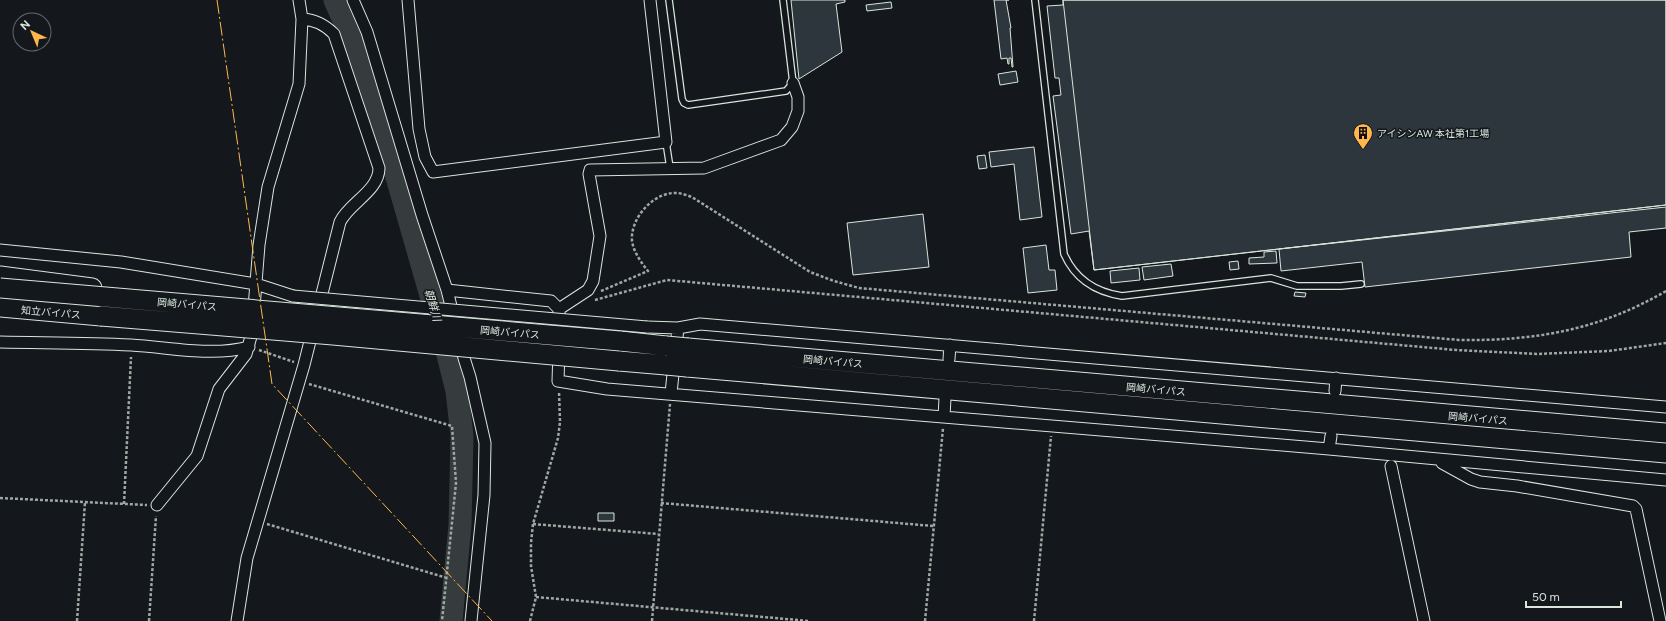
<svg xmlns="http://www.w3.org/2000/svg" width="1666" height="621" viewBox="0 0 1666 621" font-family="Figtree,'Noto Sans JP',sans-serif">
	<rect width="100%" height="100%" fill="#14181c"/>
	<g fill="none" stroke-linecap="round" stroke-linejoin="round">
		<path stroke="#363b3e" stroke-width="23" d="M335,0L350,34L397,177L448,355L457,391L462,436L460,525L451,621"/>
	</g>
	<path fill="#2c363c" stroke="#d8e6dc" d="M791,0H845V2L836,4L842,52L799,79Z
		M994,0H1009H1006L1011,28H1010L1013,67H1012L1011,58H1009V64H1008L1007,58L1001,59Z
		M1063,0H1666V205L1094,270L1089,231L1071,234L1053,96L1061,95L1059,78H1055L1047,6L1063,5Z
		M1063,0H1666V205L1094,270Z
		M891,2L892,8L867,11L866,5Z
		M1016,71L1018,82L1000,85L998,74Z
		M1034,147L1042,217L1020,220L1014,164L991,167L989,152Z
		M985,155L987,168L979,169L977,156Z
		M1666,207V228L1629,232L1631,257L1365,287L1362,262L1281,271L1279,249Z
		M923,214L929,267L853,275L847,223Z
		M1046,245L1049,270H1055L1057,290L1028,293L1023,248Z
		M1276,251L1277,263L1249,264V258L1264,257V252Z
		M1238,261L1239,269L1230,270L1229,262Z
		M1171,264L1173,276L1144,280L1142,267Z
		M1139,268L1140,280L1111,283L1110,271Z
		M1295,292L1306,293L1305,297L1294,296Z
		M598,513H614V521H598Z"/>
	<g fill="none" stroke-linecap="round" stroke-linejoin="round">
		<defs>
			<path id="service" d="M669,0L682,99L684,103L688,105L786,91L793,83L783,0
				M1035,0L1064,254C1075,279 1095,292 1122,296L1271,278L1297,286H1341L1361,284
				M666,142L670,168"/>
			<path id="minor" d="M353,0L367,32L422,215L447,290L464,358L470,377L485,443L484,495L471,621
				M408,0L419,129L425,157L433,172L666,142L650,0
				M0,250L121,262L256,284L293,296
				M447,290L551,301L559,309V328
				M559,309L588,290L593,281L600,236L589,174L590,170L704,168L781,140L792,127L798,111V97L793,83
				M647,327L678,328
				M0,342C44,343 87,343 131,345C169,347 211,357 249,347
				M559,351L558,381L607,389L1329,449L1666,480
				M949,359L950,345
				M1335,391L1336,378
				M671,393L678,328L700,324L1666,407
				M944,417L945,398
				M1329,449L1331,436
				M1442,463L1471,479L1480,482L1517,486L1633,506L1636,509L1660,621
				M1391,466L1424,621
				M157,505L197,456L219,389L246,354L252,333L259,245L268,187L299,84L302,19L299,0
				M237,621L247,558L304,365L340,222C349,203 379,191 379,168L334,34C324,24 315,20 302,19"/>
			<path id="trunk" d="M0,276L92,288
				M0,307L101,316
				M620,341L666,346
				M688,348L1666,433
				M619,361L666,365
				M687,367L1666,453"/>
		</defs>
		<use href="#service" stroke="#d8e6dc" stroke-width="8"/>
		<use href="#minor" stroke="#d8e6dc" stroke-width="13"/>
		<use href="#trunk" stroke="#d8e6dc" stroke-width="21"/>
		<path stroke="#9da8a2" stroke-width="2.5" stroke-dasharray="3 2" stroke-linecap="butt" d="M601,291L648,271C641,262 634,253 632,241C630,218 654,191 678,193C684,194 690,196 695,199L810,272L834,281L859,288L1459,340C1536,341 1599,330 1666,291
			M595,300L667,280L1456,350L1537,354L1609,351L1666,343
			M259,350L294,362
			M309,384L452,426L456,483L442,621
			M0,498L147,505
			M661,503L933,526
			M124,504L131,357
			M267,524L447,578
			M533,524L658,534
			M536,597L809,621
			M77,621L85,502
			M149,621L156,516
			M530,621L536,597L531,566V543L533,524L558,438L560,422L559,391
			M652,621L670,404
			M925,621L943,428
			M1034,621L1051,436"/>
		<use href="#service" stroke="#14181c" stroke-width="5.5"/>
		<use href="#minor" stroke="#14181c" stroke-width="11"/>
		<use href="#trunk" stroke="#14181c" stroke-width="19"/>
		<defs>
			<path id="minor-bridge" d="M293,296L647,327"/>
			<path id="trunk-bridge" d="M0,288L620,341
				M101,316L333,335L619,361
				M666,346L688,348
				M666,365L687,367"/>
		</defs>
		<use href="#minor-bridge" stroke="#d8e6dc" stroke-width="13" stroke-linecap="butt"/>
		<use href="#trunk-bridge" stroke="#d8e6dc" stroke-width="21" stroke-linecap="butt"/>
		<use href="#minor-bridge" stroke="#14181c" stroke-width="11"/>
		<use href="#trunk-bridge" stroke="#14181c" stroke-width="19"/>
		<path stroke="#ffb74d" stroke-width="1" stroke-dasharray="14 3 2 3" stroke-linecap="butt" d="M217,0L272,384L492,621"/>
	</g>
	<defs>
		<symbol id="building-pin" viewBox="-11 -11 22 30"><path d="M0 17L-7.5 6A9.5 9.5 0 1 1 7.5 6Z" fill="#ffb74d" stroke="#14181c"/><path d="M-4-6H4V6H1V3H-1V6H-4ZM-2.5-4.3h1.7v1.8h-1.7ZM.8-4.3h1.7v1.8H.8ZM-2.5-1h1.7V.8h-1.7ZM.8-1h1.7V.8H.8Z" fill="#111"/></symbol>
	</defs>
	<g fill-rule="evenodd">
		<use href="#building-pin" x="1352" y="122" width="22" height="30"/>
	</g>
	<g text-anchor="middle" stroke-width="3" stroke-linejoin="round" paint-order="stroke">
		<g font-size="10" fill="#d8e6dc" stroke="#14181c" text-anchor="start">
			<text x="1377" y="137">アイシンAW 本社第1工場</text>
		</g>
		<g font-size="10" fill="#d8e6dc" stroke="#14181c">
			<text transform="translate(187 304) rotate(5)" y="4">岡崎バイパス</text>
			<text transform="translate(51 312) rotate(5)" y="4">知立バイパス</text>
			<text transform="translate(510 332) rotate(5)" y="4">岡崎バイパス</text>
			<text transform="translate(833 361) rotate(5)" y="4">岡崎バイパス</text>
			<text transform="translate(1156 389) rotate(5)" y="4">岡崎バイパス</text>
			<text transform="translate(1478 418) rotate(5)" y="4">岡崎バイパス</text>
		</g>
		<g font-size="11" font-style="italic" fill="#d8e6dc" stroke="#14181c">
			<text transform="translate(433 305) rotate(74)" y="4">朝鮮川</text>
		</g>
	</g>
	<g transform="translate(32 32) rotate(316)"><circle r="19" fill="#14181c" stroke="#626a69"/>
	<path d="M0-3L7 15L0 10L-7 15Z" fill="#ffb74d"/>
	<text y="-6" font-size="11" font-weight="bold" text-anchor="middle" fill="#d8e6dc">N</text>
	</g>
	<path d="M1526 601v6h95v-6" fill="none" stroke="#d8e6dc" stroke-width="2"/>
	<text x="1532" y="601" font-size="12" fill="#d8e6dc" stroke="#14181c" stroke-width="3" paint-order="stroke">50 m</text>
</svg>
